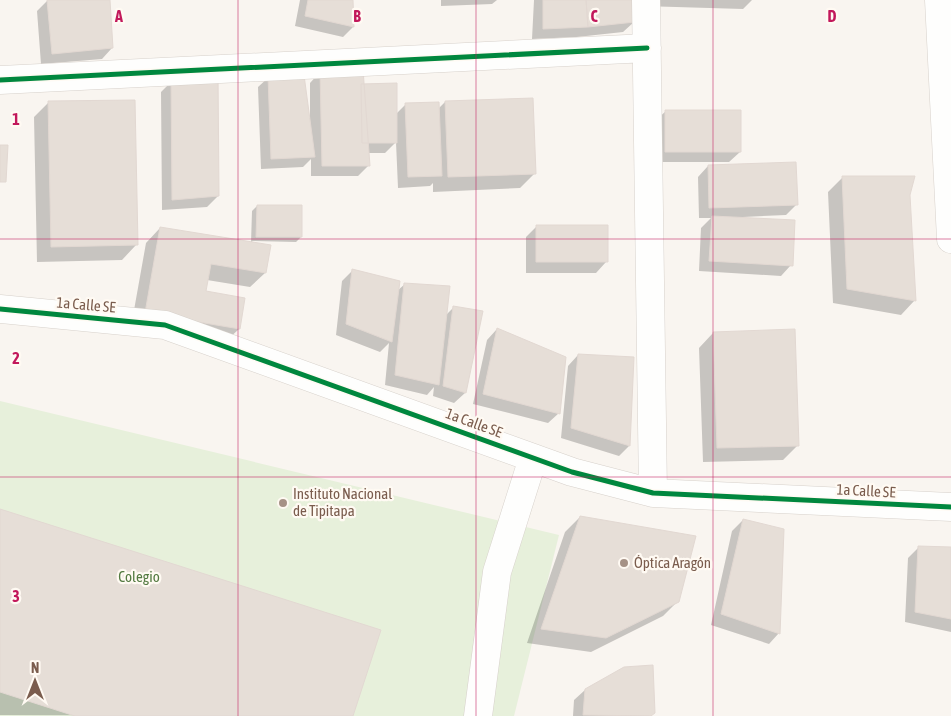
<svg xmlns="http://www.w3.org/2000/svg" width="951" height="716" viewBox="0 0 951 716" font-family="'Asap Condensed',sans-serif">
	<rect width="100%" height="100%" fill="#f9f5f0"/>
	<path fill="#e7f0db" d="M0,401L559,535L514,716H0Z"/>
	<path fill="#0003" d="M108,0L112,48L102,59L41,64L37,11L47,1Z
		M300,0H352L353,27L343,37L295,26Z
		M441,0H497L492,4L441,6Z
		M534,0H631L634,22L623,32L577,37L532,39Z
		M643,0H752L743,9L642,6Z
		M320,72L363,85L396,114L406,104L438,109L445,102L535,173L520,188L433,192V183L430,186L398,188L396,142L385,153H368L369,165L358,176H311V159L303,167L261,169L258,87L269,77L308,118H310V83Z
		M172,81L218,196L207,207L162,210L161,92Z
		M48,103L136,245L122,260L37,262L34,117Z
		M666,111L740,152L729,162H655V121Z
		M708,166L796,205L786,215L743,217V219L791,265L781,276L699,271L701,228L711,218H699L698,177Z
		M843,177L909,195L915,300L901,315L833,303L828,192Z
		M257,206L301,237L296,242L252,241L265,273L250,287L207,280L205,292L239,329L224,343L131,327L146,243L160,228L251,243L252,211Z
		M537,226L606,262L596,273H526V237Z
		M352,271L397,291L405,284L446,315L454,307L482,312L465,393L454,403L433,396L434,387L427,395L385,385L389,343L380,352L336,335L342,281Z
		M497,329L559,413L548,423L473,404L487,340Z
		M713,333L798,445L783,460L703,462L699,348Z
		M578,355L629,446L619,456L561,438L568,366Z
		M0,510L352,716L0,715Z
		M580,517L678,601L663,616L591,652L527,643L565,532Z
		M743,520L779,633L769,644L711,625L732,531Z
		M919,547L951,548V632L905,622L908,558Z
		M585,690L653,713L650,716H573L574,700Z"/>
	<path fill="#e6ded7" stroke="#e2d8d2" d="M47,0H110L113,48L52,54Z
		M308,0H353L354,27L305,16Z
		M543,0H586L588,27L543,29Z
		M586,0H633L635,22L588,27Z
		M363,69L370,166H322L320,71Z
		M218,74L219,196L172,200L171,80Z
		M304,75L315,157L271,159L268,76Z
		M397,83V143H362L361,84Z
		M533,98L536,174L448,177L445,101Z
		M135,100L138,245L51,247L48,101Z
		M439,102L442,176L408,177L405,103Z
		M665,110H741V152H665Z
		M0,145H8L6,182H0Z
		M796,162L798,205L709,208L708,165Z
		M842,176H915L910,195L916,301L847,289Z
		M257,205H302V237H256Z
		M712,216L795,220L793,266L709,261Z
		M536,225H608V262H536Z
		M160,227L271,245L266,273L211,264L206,291L245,298L240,329L145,313Z
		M352,269L400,281L392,342L346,324Z
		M404,283L450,286L439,385L395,375Z
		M453,306L483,311L466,393L443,386Z
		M497,328L566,357L560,414L483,394Z
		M795,329L799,446L717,448L713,332Z
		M578,354L634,357L630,446L571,428Z
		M0,509L381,630L353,716H75L0,692Z
		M580,516L696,536L679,602L606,638L541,629Z
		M743,519L784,529L780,634L721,614Z
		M918,546L951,547V619L915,612Z
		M653,665L655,713L651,716L583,715L585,689L624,667Z"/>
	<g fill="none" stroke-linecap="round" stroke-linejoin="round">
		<defs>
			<path id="minor" d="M646,0L653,493
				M939,0L951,239
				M0,80L647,48
				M0,309L165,325L572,472L653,493L951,507
				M478,716L497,572L533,458"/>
		</defs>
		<use href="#minor" stroke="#d7d1cb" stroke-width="29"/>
		<use href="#minor" stroke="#fefefd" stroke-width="28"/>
		<defs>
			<path id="cycleway" d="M0,80L647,48
				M0,309L165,325L572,472L653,493L951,507"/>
		</defs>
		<use href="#cycleway" stroke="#fffaf3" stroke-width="8"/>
		<use href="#cycleway" stroke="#00873e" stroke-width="5"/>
	</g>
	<path fill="none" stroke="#c2185b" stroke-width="1" stroke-opacity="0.55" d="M238,0V716M476,0V716M713,0V716M0,239H951M0,477H951"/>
	<g fill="#a69286" stroke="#fffaf3" stroke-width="2">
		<circle cx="283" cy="503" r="5"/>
		<circle cx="624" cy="563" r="5"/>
	</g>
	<g text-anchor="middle" stroke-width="4.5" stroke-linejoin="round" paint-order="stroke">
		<g font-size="15" fill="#7a5c4d" stroke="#fffaf3">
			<text transform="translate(86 305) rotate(5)" y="5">1a Calle SE</text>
			<text transform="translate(474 423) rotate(20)" y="5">1a Calle SE</text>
			<text transform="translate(866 491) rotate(3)" y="5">1a Calle SE</text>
		</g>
		<g font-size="15" fill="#7a5c4d" stroke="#fffaf3" text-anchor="start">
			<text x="293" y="499">Instituto Nacional<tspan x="293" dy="17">de Tipitapa</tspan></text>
			<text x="634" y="568">Óptica Aragón</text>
		</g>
		<g font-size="15" fill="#537a41" stroke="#fffaf3">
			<text x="139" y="582">Colegio</text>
		</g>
	</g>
	<g font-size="16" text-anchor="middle" font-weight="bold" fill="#c2185b" stroke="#fffaf3" stroke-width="4.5" stroke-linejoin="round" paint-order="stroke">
		<text x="119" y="22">A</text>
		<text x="357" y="22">B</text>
		<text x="594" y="22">C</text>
		<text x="832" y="22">D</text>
		<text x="16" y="125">1</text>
		<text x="16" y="364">2</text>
		<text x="16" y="602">3</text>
	</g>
	<g transform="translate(35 681)" stroke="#fffaf3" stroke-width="4" paint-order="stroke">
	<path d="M0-4L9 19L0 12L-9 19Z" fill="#7a5c4d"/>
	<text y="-8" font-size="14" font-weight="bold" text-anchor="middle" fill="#7a5c4d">N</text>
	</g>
</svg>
